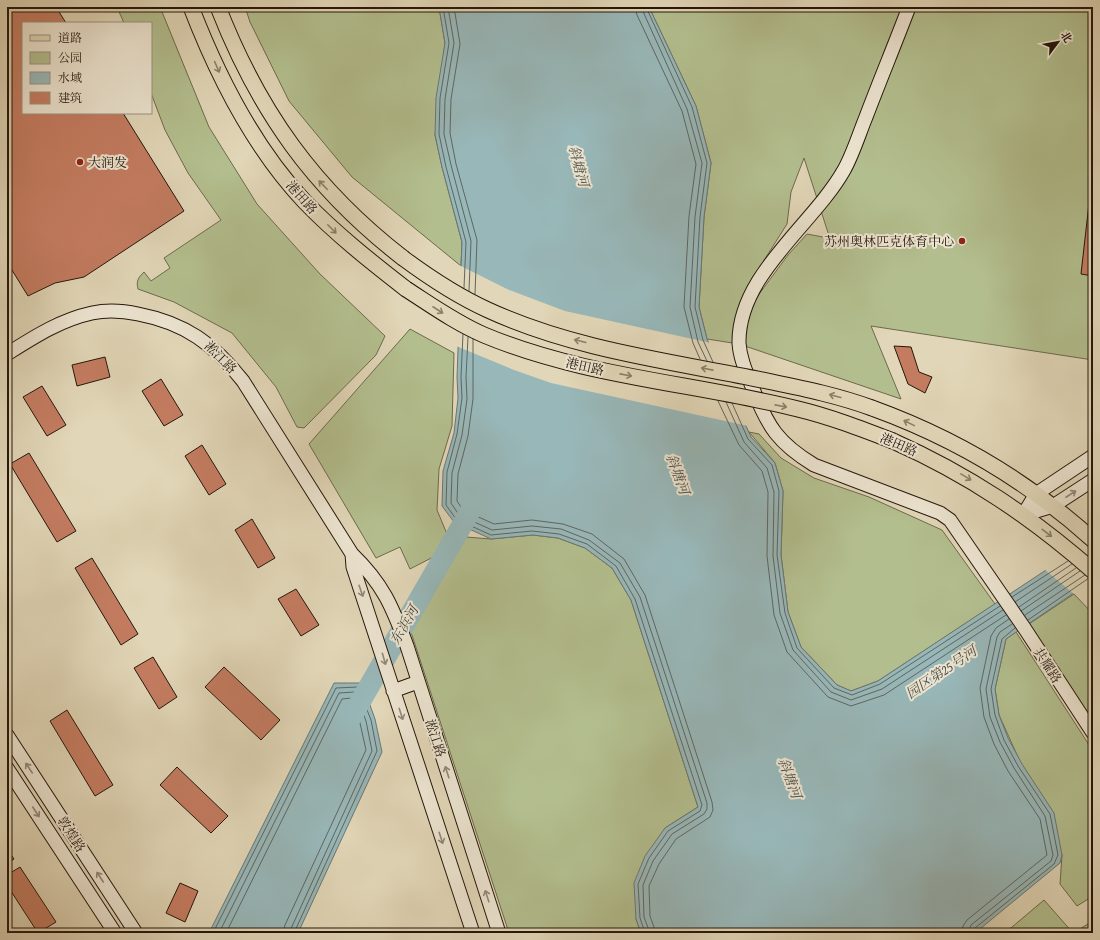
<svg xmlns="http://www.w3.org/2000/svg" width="1100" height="940" viewBox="0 0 1100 940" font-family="'Gentium Book Plus','Noto Serif SC',serif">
	<rect width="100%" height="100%" fill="#e1d6b7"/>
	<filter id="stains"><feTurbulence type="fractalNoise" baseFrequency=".005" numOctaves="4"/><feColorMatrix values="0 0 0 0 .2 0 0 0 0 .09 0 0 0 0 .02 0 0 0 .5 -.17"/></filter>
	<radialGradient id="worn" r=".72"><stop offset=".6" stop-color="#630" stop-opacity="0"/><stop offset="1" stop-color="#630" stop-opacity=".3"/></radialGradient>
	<path fill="#b3be8e" stroke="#6c6a4c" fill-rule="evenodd" d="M117,7H160L209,127L257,204L320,274L385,336L376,355L304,428L297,427L276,387L232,333L174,302L138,289C136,281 138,278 144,272L151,281L170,268L164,258L221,220L188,173L165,130L151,93V23H124Z
		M245,7H439L445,43L435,135L442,167L462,242L461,266L352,177L289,101L250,22Z
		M649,7H1093V360L871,326L901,399L739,344L707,339L699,307L704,217L711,163L696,106ZM804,158L831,242L823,237L807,234L788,255L751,305L742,334L756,273L787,224L791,192Z
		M410,329L454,353L452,426L439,469L437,510L447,534L439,554L410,569L400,547L376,558L309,444Z
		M749,432L759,434L781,458L814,478L869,497L942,530L995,604L878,681L851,691L837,685L801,647L788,612L781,555L783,491L775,463Z
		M533,535L558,538L585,548L612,568L631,600L698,807L665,828L636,919L641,933H509L410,629L466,537L491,539Z
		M1074,594L1093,614V723L1029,624Z
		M1016,632L1093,751V896L1077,906L1060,884L1062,855L999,715L995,689L1006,639Z
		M1044,900L1073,933L1093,921V933H1005Z"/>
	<path fill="#98b7b8" stroke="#6a7773" d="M439,7H649L696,106L711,163L704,217L699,307L707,339L751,437L775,463L783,491L781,555L788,612L801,647L837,685L851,691L878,681L1093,539V580L1006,639L995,689L999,715L1008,738L1022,764L1054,813L1062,855L1060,863L975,933H641L636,919L634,883L645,856L665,828L698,807L631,600L612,568L585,548L558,538L533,535L491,539L454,522L442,506L443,471L454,433L458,398L457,377L462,242L442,167L435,135L436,98L445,43Z
		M334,683H362L375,719L382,752L298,933H209Z"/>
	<path fill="#e1d6b7" d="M459,265L507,289L565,311L711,343L748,426L551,383L514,370L456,346Z
		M1093,538V583L1074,594L1044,569Z"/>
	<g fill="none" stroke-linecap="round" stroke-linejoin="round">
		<path stroke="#5e6662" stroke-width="1" d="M443,7L449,43L440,98L439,134L446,167L466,242L464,288
			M448,7L454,43L445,99L444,134L451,165L471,241L469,291
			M454,7L460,44L451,99L450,133L456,164L477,240L475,294
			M635,7L637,15L682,111L696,164L689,216L684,307L693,343L700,359
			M641,7L687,109L702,163L695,217L690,307L698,342L707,361
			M646,7L692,107L707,163L700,217L695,307L703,340L713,362
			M463,334L461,377L462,398L457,434L447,472L446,505L456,519L491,535L532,531L559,534L587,544L616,566L635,599L702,805L700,811L668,831L649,858L638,884L640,918L645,933
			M468,337L466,377L467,399L462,435L452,473L451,503L459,515L492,530L532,526L561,529L589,540L620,563L640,597L707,803V809L704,814L672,834L653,861L643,885L644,917L650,933
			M473,339V399L468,436L458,474L457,501L463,510L494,524L532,520L563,524L592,534L624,559L645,595L712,802L713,810L710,817L676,839L659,864L649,886L650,916L656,933
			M718,401L739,445L762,471L768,492L767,556L774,615L787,652L828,697L851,706L884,695L1006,615
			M726,402L744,442L767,468L774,492L773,556L780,613L793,650L831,692L851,700L882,689L1003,610
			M732,403L748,439L772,465L779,491L777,555L785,613L797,648L834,688L852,695L880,684L1000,606
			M1012,597L1068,561
			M1015,602L1072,564
			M1019,607L1076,568
			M1021,611L1080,571
			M1025,615L1085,575
			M1028,620L1089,578
			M213,933L336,688L358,687L371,720L377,751L294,933
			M219,933L339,693L355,692L366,721L372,751L289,933
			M226,933L342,699L351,698L360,723L366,750L285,925L283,933
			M962,933L963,926L967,920L1047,855L1040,819L1008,771L994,744L984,717L980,688L991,636L996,628L1009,619
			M968,933L971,925L1051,861L1053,855L1045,816L1014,768L1000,742L990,717L986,689L997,637L1000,632L1012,624
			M973,933L975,928L1054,864L1058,855L1050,814L1018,766L1004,740L995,715L991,689L1002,639L1015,628"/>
		<path stroke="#98b7b8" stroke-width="21" d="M352,716L473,506L479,503"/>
	</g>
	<path fill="#c47c61" stroke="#24160b" d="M7,7H56L66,23H23V113H123L184,211L84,277L55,283L28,296L7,262Z
		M1093,168V276L1081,274Z
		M894,346L911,347L919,372L932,377L925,393L908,384Z
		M105,357L110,377L77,386L72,365Z
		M161,379L183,415L164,426L142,391Z
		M42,386L66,425L47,436L23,397Z
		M202,445L226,484L209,495L185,456Z
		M29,453L76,531L57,542L10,464Z
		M252,519L275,558L258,568L235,530Z
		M92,558L138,634L121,645L75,568Z
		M296,589L319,625L301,636L278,599Z
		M153,657L177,697L159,709L134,668Z
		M224,667L280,720L261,740L205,687Z
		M67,710L113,785L95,796L50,721Z
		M177,767L228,816L211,833L160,785Z
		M7,849L14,859L7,864Z
		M20,867L56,922L38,933L7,885V875Z
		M180,883L198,891L185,922L166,913Z"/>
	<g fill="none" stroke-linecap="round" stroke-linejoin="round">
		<defs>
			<path id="secondary" d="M909,7C895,44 880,80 866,117C859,134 853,154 844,170C813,225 738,275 739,343C740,359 747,374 753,389C768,427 778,443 814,465L940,513L950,520L1025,629L1093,733
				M7,354C34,337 60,320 92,313C106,310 124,311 138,314C185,323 214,344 243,381L352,554C383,584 392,606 407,646L499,933
				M1023,515L1036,494L1093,456
				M1023,515L1053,506L1093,480
				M352,554L353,567L473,933
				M393,691L418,682
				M7,735L136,933
				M7,768L115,933"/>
			<path id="primary" d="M191,7C218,77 253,147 305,202C336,234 370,261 406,289
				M218,7C259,112 314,189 403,258
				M872,408C952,437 1029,482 1093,540
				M893,441C969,475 1030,516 1093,571"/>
		</defs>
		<use href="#secondary" stroke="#24160b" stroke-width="15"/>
		<use href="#primary" stroke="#24160b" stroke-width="17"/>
		<use href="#secondary" stroke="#ece4d0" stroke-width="13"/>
		<use href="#primary" stroke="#e1d6b7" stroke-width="15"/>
		<defs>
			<path id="primary-bridge" d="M403,258C430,278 457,296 488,310C577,351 677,362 772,382C806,389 839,396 872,408
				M406,289C431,305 456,323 484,335C584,377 694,383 798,409C831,417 862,429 893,441"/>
		</defs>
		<use href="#primary-bridge" stroke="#24160b" stroke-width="17" stroke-linecap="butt"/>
		<use href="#primary-bridge" stroke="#e1d6b7" stroke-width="15"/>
	</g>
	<defs><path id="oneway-shaft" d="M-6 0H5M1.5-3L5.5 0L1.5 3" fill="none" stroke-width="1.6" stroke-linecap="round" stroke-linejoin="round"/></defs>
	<g stroke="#8c806a">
		<use href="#oneway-shaft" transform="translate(217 67) rotate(66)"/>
		<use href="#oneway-shaft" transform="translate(323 185) rotate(-134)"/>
		<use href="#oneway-shaft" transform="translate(332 229) rotate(45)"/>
		<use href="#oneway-shaft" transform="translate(438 310) rotate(33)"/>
		<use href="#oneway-shaft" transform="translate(580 341) rotate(-166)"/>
		<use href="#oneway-shaft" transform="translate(707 369) rotate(-169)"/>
		<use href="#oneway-shaft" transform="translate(626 375) rotate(11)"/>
		<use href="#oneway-shaft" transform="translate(835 396) rotate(-165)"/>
		<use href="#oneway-shaft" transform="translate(781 406) rotate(11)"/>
		<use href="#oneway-shaft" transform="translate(909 423) rotate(-154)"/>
		<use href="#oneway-shaft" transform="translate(966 477) rotate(31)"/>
		<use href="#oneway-shaft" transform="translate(1047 533) rotate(37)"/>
	</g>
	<g stroke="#928777">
		<use href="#oneway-shaft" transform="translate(1071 494) rotate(-33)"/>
		<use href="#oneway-shaft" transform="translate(361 591) rotate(71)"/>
		<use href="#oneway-shaft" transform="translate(384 659) rotate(74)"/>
		<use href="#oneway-shaft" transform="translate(401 714) rotate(72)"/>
		<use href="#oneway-shaft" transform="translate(29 768) rotate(-123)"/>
		<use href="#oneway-shaft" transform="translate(447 772) rotate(-108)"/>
		<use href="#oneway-shaft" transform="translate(36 812) rotate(57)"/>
		<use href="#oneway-shaft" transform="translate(441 838) rotate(72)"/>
		<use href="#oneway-shaft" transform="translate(100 877) rotate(-123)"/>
		<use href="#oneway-shaft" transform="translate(487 896) rotate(-108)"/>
	</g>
	<g fill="#8f2418" stroke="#ece4d0" stroke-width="1.5">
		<circle cx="80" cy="162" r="4"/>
		<circle cx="962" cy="241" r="4"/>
	</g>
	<g text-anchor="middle" stroke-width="4" stroke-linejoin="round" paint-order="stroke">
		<g font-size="13" fill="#24160b" stroke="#ece4d0" text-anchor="start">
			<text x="88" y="167">大润发</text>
			<text x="954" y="246" text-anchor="end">苏州奥林匹克体育中心</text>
		</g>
		<g font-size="13" fill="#24160b" stroke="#ece4d0">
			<text transform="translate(302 197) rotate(48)" y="5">港田路</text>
			<text transform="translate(221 357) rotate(45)" y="5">淞江路</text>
			<text transform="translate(585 366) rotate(13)" y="5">港田路</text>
			<text transform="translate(899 444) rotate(23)" y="5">港田路</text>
			<text transform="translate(1048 665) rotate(57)" y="5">共耀路</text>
			<text transform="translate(436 738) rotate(72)" y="5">淞江路</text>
			<text transform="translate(72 834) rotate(57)" y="5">敦煌路</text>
		</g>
		<g font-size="14" font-style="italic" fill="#4d4e48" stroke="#ece4d0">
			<text transform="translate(579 166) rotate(75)" y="5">斜塘河</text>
			<text transform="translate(678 474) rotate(70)" y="5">斜塘河</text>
			<text transform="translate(404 625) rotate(-60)" y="5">东浜河</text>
			<text transform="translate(941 672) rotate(-34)" y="5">园区第25号河</text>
			<text transform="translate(790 778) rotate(70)" y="5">斜塘河</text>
		</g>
	</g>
	<rect width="1100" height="940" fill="none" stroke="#e1d6b7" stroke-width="24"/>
	<rect x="8" y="8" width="1084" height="924" fill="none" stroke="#24160b" stroke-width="2"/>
	<rect x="12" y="12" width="1076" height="916" fill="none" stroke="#24160b"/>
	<rect x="22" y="22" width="130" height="92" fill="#ece4d0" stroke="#9c9281"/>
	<rect x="30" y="35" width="20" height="6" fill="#e1d6b7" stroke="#9c9281"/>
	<text x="58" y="42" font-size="12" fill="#24160b">道路</text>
	<rect x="30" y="52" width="20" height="12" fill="#b3be8e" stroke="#9c9281"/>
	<text x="58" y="62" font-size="12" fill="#24160b">公园</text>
	<rect x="30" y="72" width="20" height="12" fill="#98b7b8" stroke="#9c9281"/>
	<text x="58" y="82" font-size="12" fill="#24160b">水域</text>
	<rect x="30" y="92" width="20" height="12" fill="#c47c61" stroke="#9c9281"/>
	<text x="58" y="102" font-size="12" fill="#24160b">建筑</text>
	<g transform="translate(1058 42) rotate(58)" stroke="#ece4d0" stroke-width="3" paint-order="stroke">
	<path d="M0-3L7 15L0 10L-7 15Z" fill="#24160b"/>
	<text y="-6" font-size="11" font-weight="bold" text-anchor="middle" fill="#24160b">北</text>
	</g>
	<rect width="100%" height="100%" filter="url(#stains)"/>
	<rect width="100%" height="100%" fill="url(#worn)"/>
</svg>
